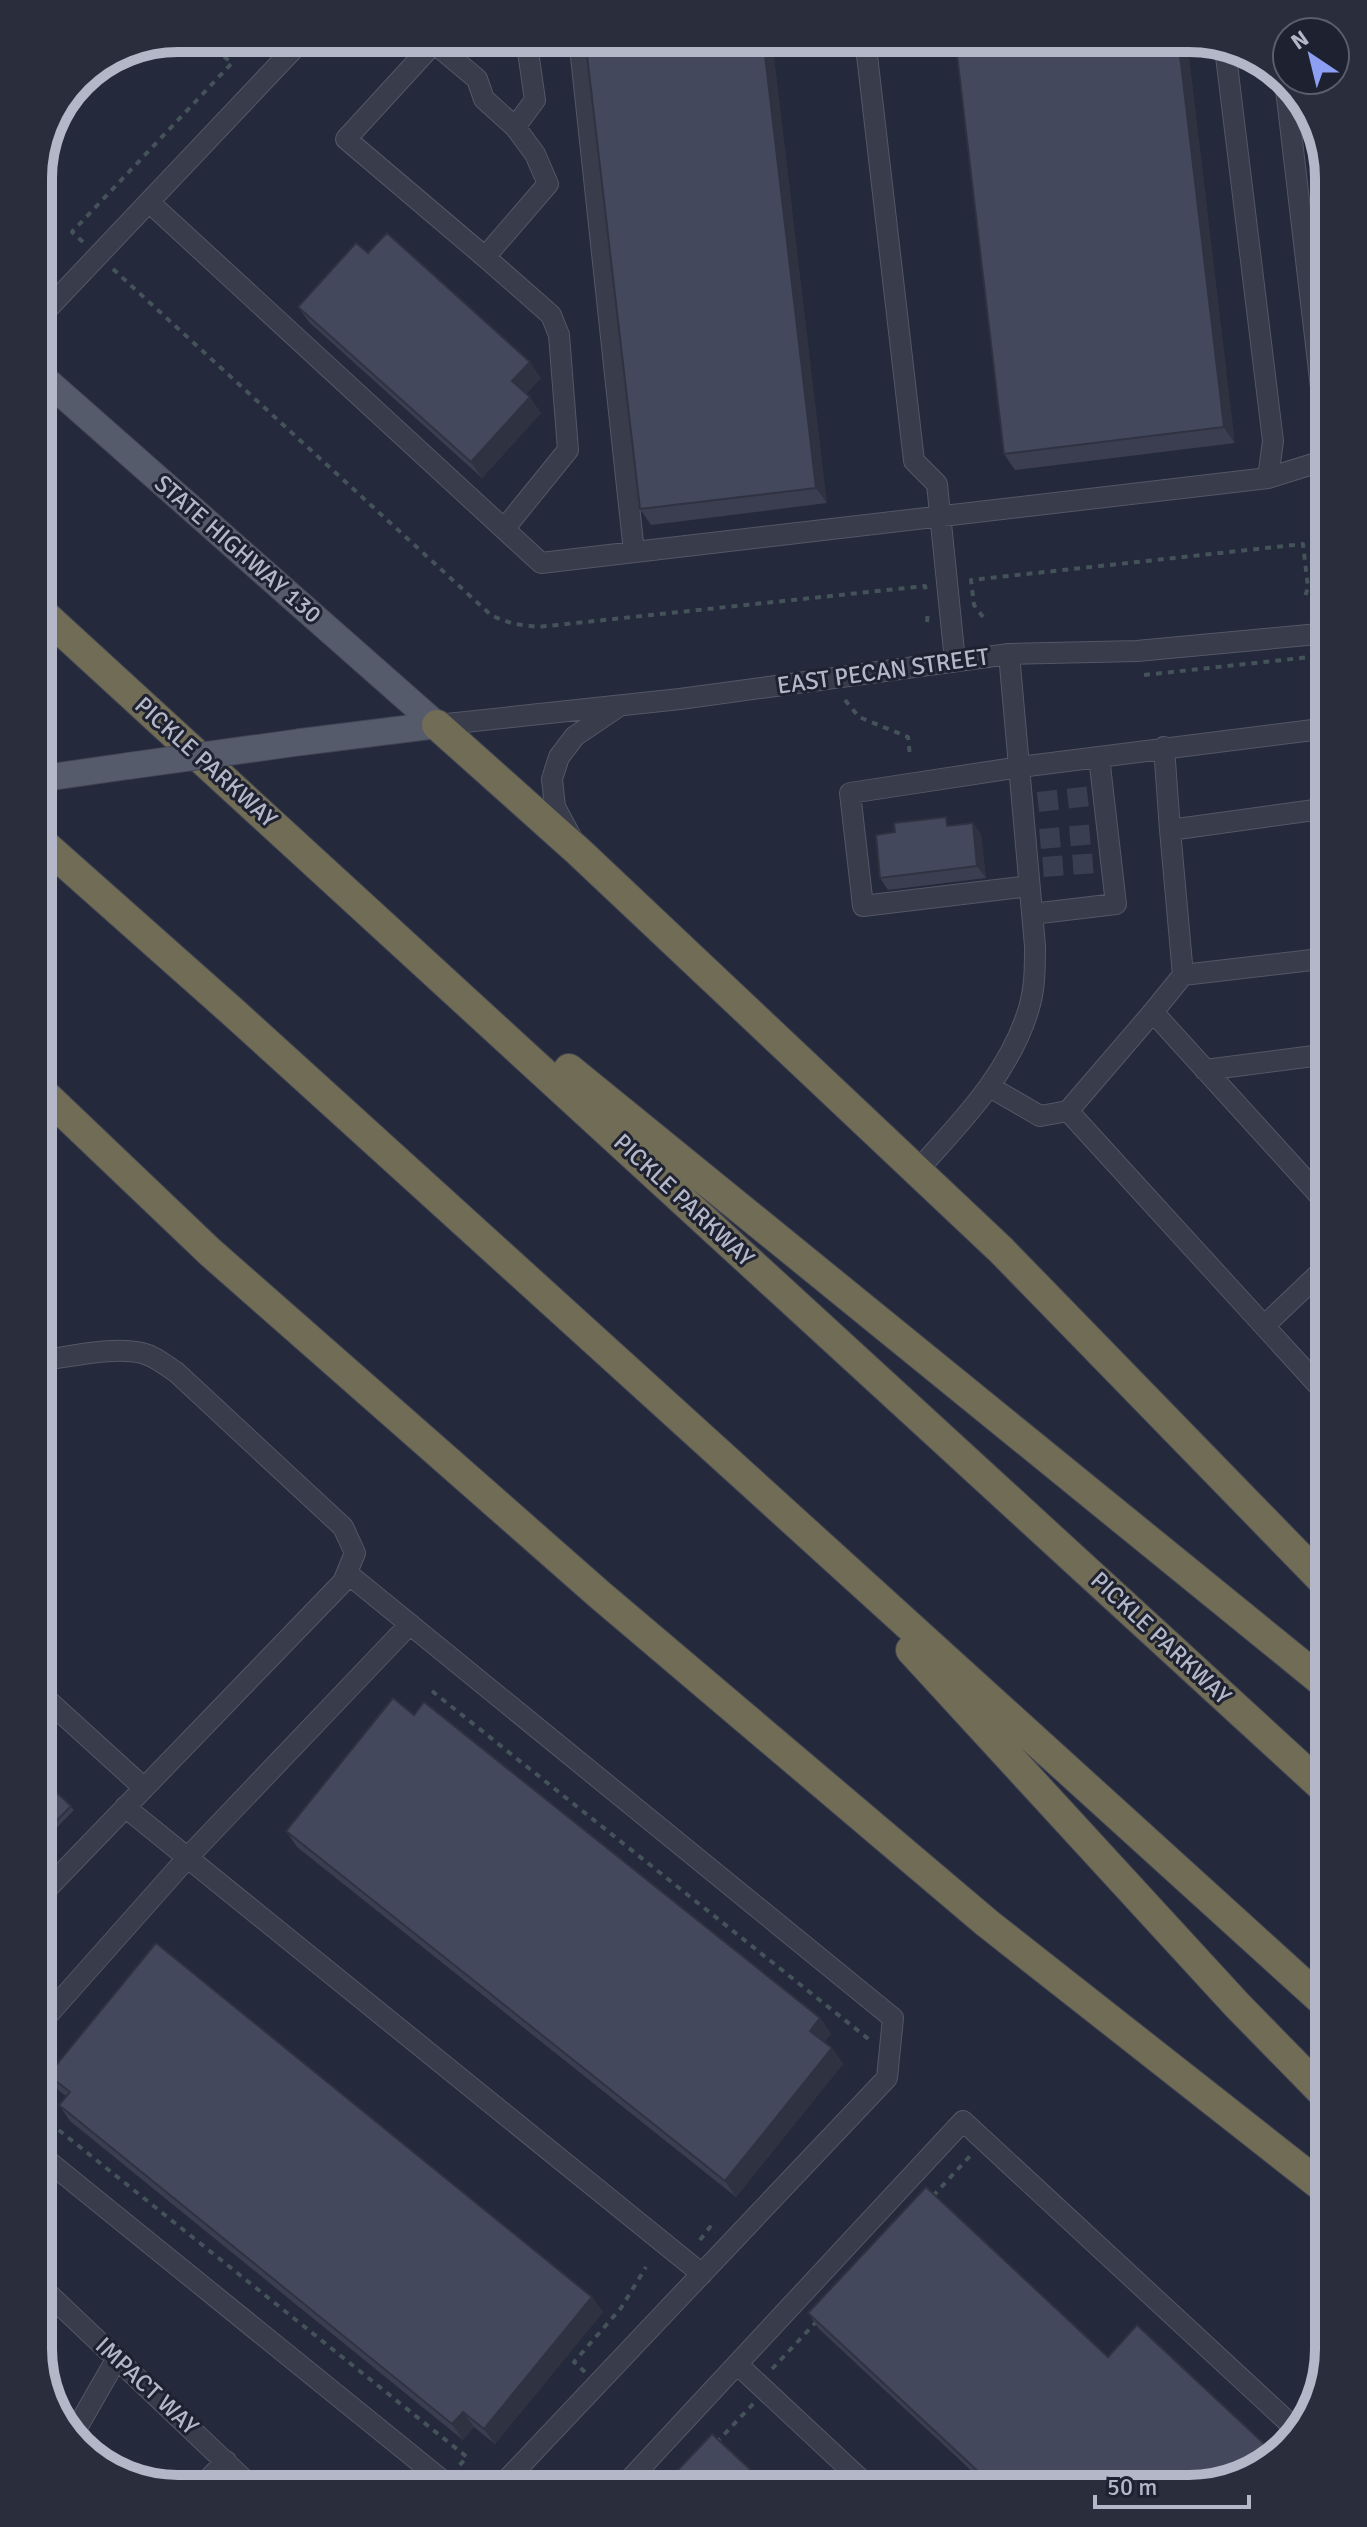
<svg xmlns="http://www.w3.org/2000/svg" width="1367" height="2527" viewBox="0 0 1367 2527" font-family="Signika,sans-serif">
	<rect width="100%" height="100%" fill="#24293b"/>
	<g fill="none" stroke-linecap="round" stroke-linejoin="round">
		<path stroke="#393e50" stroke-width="20" stroke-dasharray="20 10" stroke-linecap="butt" d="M1038,802L1091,796
			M1040,839L1095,834
			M1043,867L1098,863"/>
		<defs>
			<path id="minor" d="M579,38L634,552
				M865,38L914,461L937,484L955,661
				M434,43L477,79L484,99L515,127L535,154L548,184L485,257L346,139Z
				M1225,48L1273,441L1268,478
				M1285,81L1329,456
				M515,127L535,100L526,38
				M149,202L541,563L1268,478L1329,459
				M485,257L551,315L559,335L568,450L504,529
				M38,319L304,38
				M437,725L680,699L1009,654L1137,651L1329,633
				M1164,747L1170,830L1329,808
				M1170,830L1183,975
				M571,837L555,807L552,779L559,757L575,736L618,707
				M1029,886L863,906L850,793L1020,767L1329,728
				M1032,914L1116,904L1099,757
				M1153,1012L1183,975L1329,958
				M1205,1070L1329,1054
				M990,1087L1040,1116L1068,1111L1153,1012L1329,1206
				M1068,1111L1329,1397
				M917,1171C961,1122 1010,1073 1029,1008C1035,988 1035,967 1035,946L1009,654
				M1264,1326L1329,1264
				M347,1573L893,2018L887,2078L498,2489
				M38,1585L40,1577L38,1560
				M38,1696L44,1697L144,1788
				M125,1807L702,2274
				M38,1898L343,1582L355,1553L343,1527L176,1372C165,1365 155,1356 142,1353C112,1346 69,1357 38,1361
				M38,2026L188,1857L410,1624
				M38,2153L453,2489
				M38,2284L254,2489
				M737,2364L871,2489
				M74,2433L117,2358
				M199,2489L226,2461
				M621,2489L963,2121L1299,2432"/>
			<path id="major" d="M38,373L437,725
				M301,742L437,725
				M38,779L128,766"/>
			<path id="highway" d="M38,609L1329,1793
				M437,725L578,851L1001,1250L1329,1587
				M38,839L234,1013L1329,2007
				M569,1069L1329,1687
				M38,1088L210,1252L600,1595L987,1923L1329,2192
				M911,1650L1237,2005L1329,2099"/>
		</defs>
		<use href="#minor" stroke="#535766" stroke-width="22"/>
		<use href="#major" stroke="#414554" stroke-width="28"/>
		<use href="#highway" stroke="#404453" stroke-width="32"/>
		<path stroke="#445259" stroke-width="4" stroke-dasharray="6 6" stroke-linecap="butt" d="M83,242L72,232L232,63L207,43L211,38
			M113,269L492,616L514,624L538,627L925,586L926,590
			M983,617L974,605L971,580L1303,544L1308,588L1305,596
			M927,622L928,611
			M1144,675L1329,655
			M845,700L859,717L908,737L910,756
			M432,1691L871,2041
			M40,2115L467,2457L458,2467
			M933,2196L970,2156
			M700,2240L710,2227L715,2233
			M772,2369L818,2320
			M585,2372L574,2362L621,2308L646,2267
			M716,2443L754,2403
			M465,2472L478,2474L487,2471"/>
		<use href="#minor" stroke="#383c4b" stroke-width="20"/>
		<use href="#major" stroke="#565b6b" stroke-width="26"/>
		<use href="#highway" stroke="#716c55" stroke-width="30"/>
		<defs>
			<path id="major-bridge" d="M128,766L301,742"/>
		</defs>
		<use href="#major-bridge" stroke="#414554" stroke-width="28" stroke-linecap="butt"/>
		<use href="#major-bridge" stroke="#565b6b" stroke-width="26"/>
	</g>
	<path fill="#3a3e50" d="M585,38L827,503L651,525L640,509Z
		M955,38L1235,443L1015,470L1004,454Z
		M368,253L541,378L526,394L541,413L482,478L309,322L298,307Z
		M973,823L981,835L986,878L888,890L880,878L952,826Z
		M38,1202L46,1210L57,1226L38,1246Z
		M414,1715L820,2018L831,2034L824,2042L832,2048L843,2064L736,2197L297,1847L286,1831Z
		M38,1775L74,1810L38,1847Z
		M48,2075L592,2297L603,2312L495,2444L474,2427L463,2440L70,2121L59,2105L66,2096L59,2091Z
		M808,2313L1189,2489H991L819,2329Z"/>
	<path fill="#2f3241" d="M763,38H772L827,503L816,488Z
		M1178,38H1187L1235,443L1224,427Z
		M530,362L541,378L523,397L512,381Z
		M530,397L541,413L482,478L471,462Z
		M973,823L981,835L986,878L977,866Z
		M820,2018L831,2034L821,2046L810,2031Z
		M832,2048L843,2064L736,2197L725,2181Z
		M592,2297L603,2312L495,2444L484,2429Z
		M463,2412L474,2427L463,2440L452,2424Z"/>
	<path fill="#43485d" stroke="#2f3241" stroke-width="2" d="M585,38H763L816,488L640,509Z
		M955,38H1178L1224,427L1004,454Z
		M387,233L530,362L512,381L530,397L471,462L298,307L356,243L368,253Z
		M946,817L947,826L973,823L977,866L880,878L876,835L895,832L894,823Z
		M38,1202L46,1210L38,1219Z
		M393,1698L414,1715L424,1702L820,2018L810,2031L832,2048L725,2181L286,1831Z
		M38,1775L71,1806L38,1840Z
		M156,1943L592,2297L484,2429L463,2412L452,2424L59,2105L70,2092L48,2075Z
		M926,2187L1108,2357L1137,2325L1274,2453L1243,2478L1189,2489H997L808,2313Z
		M712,2434L771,2489H660Z"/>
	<g text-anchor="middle" stroke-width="6" stroke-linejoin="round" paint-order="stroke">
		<g font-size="24" fill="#b3b7c7" stroke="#1d2130">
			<text transform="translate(238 549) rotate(41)" y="8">STATE HIGHWAY 130</text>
			<text transform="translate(883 671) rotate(-8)" y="8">EAST PECAN STREET</text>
			<text transform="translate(206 762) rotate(42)" y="8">PICKLE PARKWAY</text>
			<text transform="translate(684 1200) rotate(43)" y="8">PICKLE PARKWAY</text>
			<text transform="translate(1161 1638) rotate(43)" y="8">PICKLE PARKWAY</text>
			<text transform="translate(147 2386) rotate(43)" y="8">IMPACT WAY</text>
		</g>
	</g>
	<path d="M0 0H1367V2527H0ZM178 52H1189A126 126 0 0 1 1315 178V2349A126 126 0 0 1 1189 2475H178A126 126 0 0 1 52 2349V178A126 126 0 0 1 178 52Z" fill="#292d3c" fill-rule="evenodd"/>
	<path fill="none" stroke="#b3b7c7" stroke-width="10" d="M178 52H1189A126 126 0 0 1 1315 178V2349A126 126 0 0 1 1189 2475H178A126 126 0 0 1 52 2349V178A126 126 0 0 1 178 52Z"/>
	<g transform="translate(1311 56) rotate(325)"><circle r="38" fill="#1d2130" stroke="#595d6c" stroke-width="2"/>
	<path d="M0-6L14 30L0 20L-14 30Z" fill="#8d9ff2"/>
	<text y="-12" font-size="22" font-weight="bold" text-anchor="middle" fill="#b3b7c7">N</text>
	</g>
	<path d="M1095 2495v12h154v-12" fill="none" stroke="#b3b7c7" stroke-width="4"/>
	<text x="1107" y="2495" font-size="24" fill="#b3b7c7" stroke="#1d2130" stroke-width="6" paint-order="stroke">50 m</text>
</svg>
